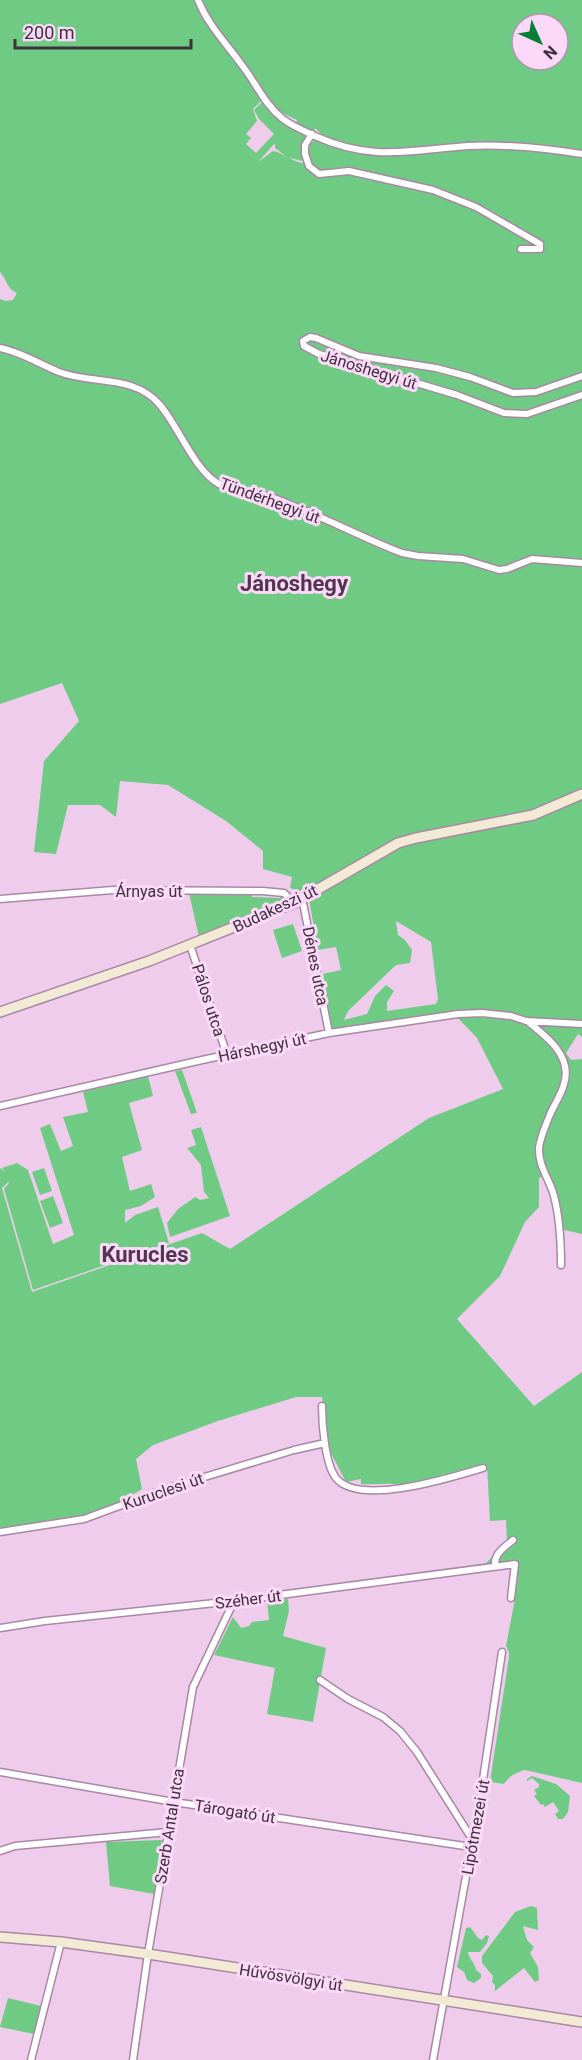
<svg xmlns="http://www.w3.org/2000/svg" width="582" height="2060" viewBox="0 0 582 2060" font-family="Roboto,sans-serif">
	<rect width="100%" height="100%" fill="#efccec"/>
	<path fill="#6fcb83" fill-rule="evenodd" d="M0,0H582V1037L578,1034L566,1053L571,1060L582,1059V1234L560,1229L545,1176L539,1178V1207L525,1222L500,1276L457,1319L534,1406L582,1372V1783L525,1770C515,1773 509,1776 504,1784L490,1782L509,1657V1652L506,1646L514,1604L518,1569L512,1566L486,1570L487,1562L507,1542L506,1520L490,1521L487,1465L402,1485C388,1482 375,1485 361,1484V1479L346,1482L330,1451L322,1397H296L218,1421L153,1445L136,1459L142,1489L109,1509L91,1517L0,1532V1168L6,1172L2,1168L17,1163L28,1170L53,1244L74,1235L40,1128L50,1124L61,1151L73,1146L63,1117L88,1112L83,1092L148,1076L153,1096L129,1103L142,1150L122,1157L130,1191L151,1184L155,1197L141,1206L125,1210V1223L135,1215L158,1207L169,1243L33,1290L4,1189L9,1183L8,1182L2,1188L32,1292L202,1233L230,1249L429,1118L503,1089L477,1038L457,1017L456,1013L332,1029L322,974L341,970L336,947L318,950L309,899L301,892L290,888L292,877L263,869V851L226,821L168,785L120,781L116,817L100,805H68L56,854L34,852L44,761L79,721L62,683L0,704V299L5,301L13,300L17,293C7,289 7,280 0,272ZM522,24H558V60H522ZM265,97L280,112L297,120L296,123L313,133L315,128L322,135L320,140H315L310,144L308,159L302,163C291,161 284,153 273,151L258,162L275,143V148L287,157L302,161L305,135L274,116L263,101L254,110L259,119L274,134L256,153L246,144L251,138L246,134L257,121L253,109ZM396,921L431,942L438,999L436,1004L387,1011V1002L394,991L386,985L375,996L367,1014L344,1020L348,1011L396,965L410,963L412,950L405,940L398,935Z
		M189,893L252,894V897L280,898V896H284L285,904L199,937Z
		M293,924L302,951L282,958L273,930Z
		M182,1070L197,1113L191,1114L175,1071Z
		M201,1127L230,1216L170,1237L167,1223L178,1209L195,1197L200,1200L209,1198L204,1192L201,1165L187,1148L196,1145L191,1130Z
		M44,1168L52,1191L40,1195L32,1172Z
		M53,1196L63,1223L50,1228L40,1201Z
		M288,1599L289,1611L283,1636L326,1648L313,1722L267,1714L275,1668L214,1655L233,1617L241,1628L249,1626L252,1622L269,1620L267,1601Z
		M532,1776L556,1784L570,1796L568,1812L563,1819H558L555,1814L559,1811L553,1802L545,1807L543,1804L541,1805L534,1796L537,1794L534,1790L539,1787V1784L532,1778L527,1781V1779Z
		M162,1840L154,1894L110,1886L106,1842Z
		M531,1906L537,1908L538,1930L523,1926L527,1940L534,1947L530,1953L538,1967L539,1980L535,1982L524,1968L495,1991V1985L492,1982L493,1976L482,1963V1956L515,1912Z
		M470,1927L478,1938L482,1940L486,1935L489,1936L487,1943L480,1952H468C469,1959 475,1963 476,1970L481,1974V1978L474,1983L467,1980L464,1972L457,1967L466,1928Z
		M8,1998L41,2006L34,2034L0,2027Z"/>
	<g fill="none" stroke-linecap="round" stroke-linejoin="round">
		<defs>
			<path id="minor" d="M198,0C209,27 228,45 244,68C257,85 265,105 283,119C292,126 304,131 315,136C372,162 410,150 468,146C506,144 544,148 582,154
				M312,134L305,145V154L309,166L319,174L349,171L433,190L476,207L540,244V249H521
				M0,348C21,352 39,364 59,372C93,385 134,374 160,405C178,426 195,471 219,484C232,491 245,491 259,494C270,496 282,501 293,506C330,520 365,539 402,553L418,556L463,559L499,570L507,569L532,559L582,563
				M582,376L536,392L513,393L470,377L436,368L359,356L316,338L310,337L303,341L304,346L319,354L457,395L504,413L527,414L582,395
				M302,898L329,1033
				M0,899L113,890L263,891L284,893L294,903
				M190,945L227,1055
				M527,1021C546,1036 573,1056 564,1084C561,1096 553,1106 549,1117C545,1127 540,1138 539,1148C538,1166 550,1180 554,1196C560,1219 561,1242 561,1265
				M0,1106L202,1060L329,1033L458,1014L482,1013L511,1016L526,1021L582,1024
				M322,1406C322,1424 325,1464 336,1478C359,1507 453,1477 483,1468
				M0,1532L84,1519L168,1488L294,1450L325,1443
				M495,1566C494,1553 504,1548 513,1540
				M0,1628L45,1621L234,1601L515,1564L511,1598
				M320,1680L348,1699L383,1717L400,1731L417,1752L472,1839
				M0,1772L174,1802L471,1847
				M0,1851L15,1846L168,1832
				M31,2060L61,1942
				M133,2060L148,1954L193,1687L234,1601
				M433,2060L481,1793L502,1652"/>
			<path id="secondary" d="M0,1012L149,961L294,903L398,843L416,838L533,815L582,794
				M0,1937L61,1942L148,1954L582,2022"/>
		</defs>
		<use href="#minor" stroke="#a988a6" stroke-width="9"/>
		<use href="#secondary" stroke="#a988a6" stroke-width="12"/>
		<use href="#minor" stroke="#fff" stroke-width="6"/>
		<use href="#secondary" stroke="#f2ead4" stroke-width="9"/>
	</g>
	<g text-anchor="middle" stroke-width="6" stroke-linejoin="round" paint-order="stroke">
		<g font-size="16" fill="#3e303d" stroke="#fdd9f9">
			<text transform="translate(369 369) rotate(17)" y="6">Jánoshegyi út</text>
			<text transform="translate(270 500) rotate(20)" y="6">Tündérhegyi út</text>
			<text x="149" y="897">Árnyas út</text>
			<text transform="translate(275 908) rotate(-25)" y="6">Budakeszi út</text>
			<text transform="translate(316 966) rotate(79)" y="6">Dénes utca</text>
			<text transform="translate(209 1000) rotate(72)" y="6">Pálos utca</text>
			<text transform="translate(262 1047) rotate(-12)" y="6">Hárshegyi út</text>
			<text transform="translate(163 1491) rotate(-19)" y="6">Kuruclesi út</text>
			<text transform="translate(248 1599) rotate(-7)" y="6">Széher út</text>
			<text transform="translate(235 1811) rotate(9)" y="6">Tárogató út</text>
			<text transform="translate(169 1826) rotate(-81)" y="6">Szerb Antal utca</text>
			<text transform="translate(475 1827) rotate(-80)" y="6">Lipótmezei út</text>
			<text transform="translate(291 1977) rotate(9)" y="6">Hűvösvölgyi út</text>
		</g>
		<g font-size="22" font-weight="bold" fill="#523650" stroke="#fdd9f9">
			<text x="294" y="591">Jánoshegy</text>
			<text x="145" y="1262">Kurucles</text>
		</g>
	</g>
	<g transform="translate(540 42) rotate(135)"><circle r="28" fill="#fdd9f9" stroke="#b195ae" stroke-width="1.5"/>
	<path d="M0-4.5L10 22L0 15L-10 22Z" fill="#057e36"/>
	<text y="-9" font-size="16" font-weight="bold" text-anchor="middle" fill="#3e303d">N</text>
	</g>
	<path d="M15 39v9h176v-9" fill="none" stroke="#3e303d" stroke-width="3"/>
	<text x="24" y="39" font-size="18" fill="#3e303d" stroke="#fdd9f9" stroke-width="4.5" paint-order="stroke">200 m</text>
</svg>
